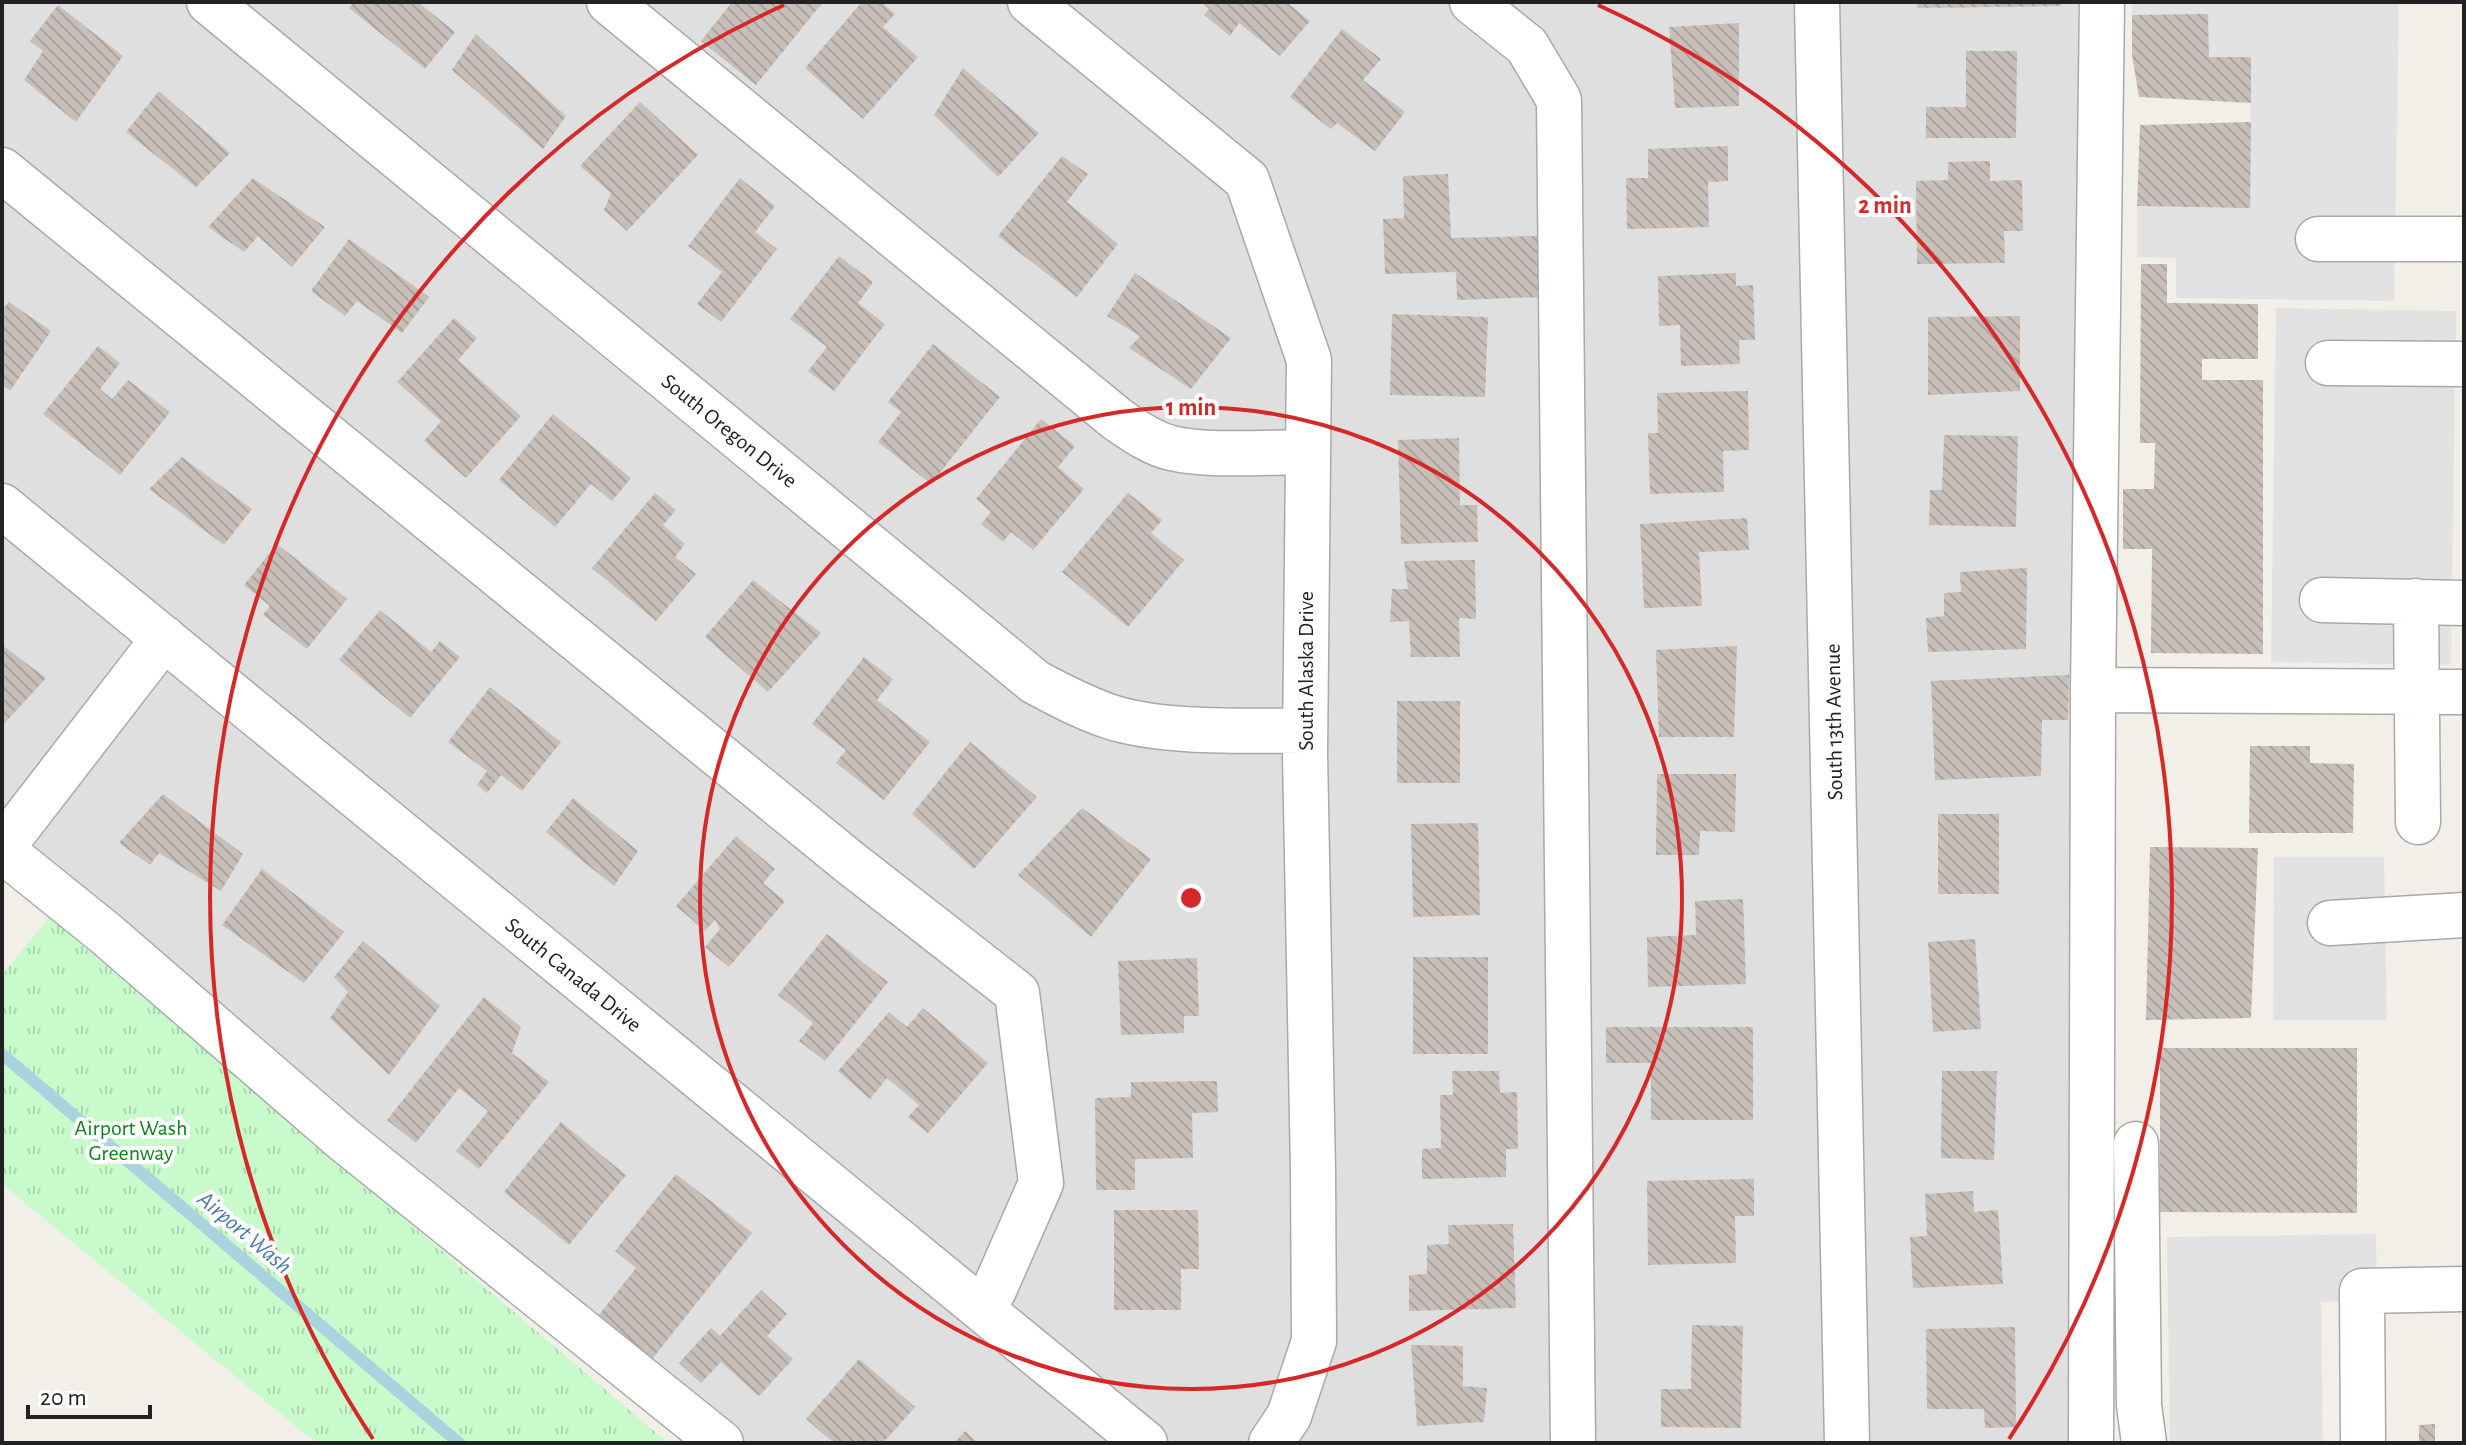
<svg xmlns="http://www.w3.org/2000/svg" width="2466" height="1445" viewBox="0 0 2466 1445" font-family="'Alegreya Sans',sans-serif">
	<defs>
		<pattern id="park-tufts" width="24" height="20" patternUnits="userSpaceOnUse" patternTransform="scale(2)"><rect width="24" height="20" fill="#c8facc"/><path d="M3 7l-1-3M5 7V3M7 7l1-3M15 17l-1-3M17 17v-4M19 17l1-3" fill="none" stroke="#acd6af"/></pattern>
		<pattern id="building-back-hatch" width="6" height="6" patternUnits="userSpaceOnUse" patternTransform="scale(2)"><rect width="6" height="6" fill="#c7bfb8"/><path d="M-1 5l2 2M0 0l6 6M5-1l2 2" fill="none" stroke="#aba49e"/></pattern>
	</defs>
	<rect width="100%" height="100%" fill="#f2efe9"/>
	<path fill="#e0dfdf" d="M2,2H2078L2077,1443H743L2,833Z"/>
	<path fill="url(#park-tufts)" d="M49,917L668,1443H316L2,1184V975Z"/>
	<path fill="#e2e2e2" d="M2132,2H2399L2394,301L2176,298V258L2137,257V206L2249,207L2251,58L2132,55Z
		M2276,308L2456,311L2451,665L2271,662Z
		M2274,857H2384L2387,1020H2273Z
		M2376,1234L2377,1300L2321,1302L2323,1443H2170L2167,1237Z"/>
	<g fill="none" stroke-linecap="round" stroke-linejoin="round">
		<path stroke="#aad3df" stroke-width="12" d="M2,1054L459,1443"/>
	</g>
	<path fill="url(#building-back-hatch)" d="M354,2H418L455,32L425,69L349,8Z
		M732,2H823L756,85L701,41Z
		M862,2H881L895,14L883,27L918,57L863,119L805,68Z
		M1202,2H1286L1310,21L1280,56L1239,23L1230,36L1204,15L1209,9Z
		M1918,2H2061V6L1917,8Z
		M58,5L123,56L76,122L24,80L43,51L30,41Z
		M2208,14L2209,57H2251V103L2139,97L2132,55V15Z
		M1739,23V106L1675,108L1669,27Z
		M1342,29L1381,59L1363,80L1405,112L1375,151L1337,123L1331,129L1290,97Z
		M476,34L566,116L543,149L452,70Z
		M1966,51H2017L2016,138H1926V107H1966Z
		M963,68L1039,133L998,177L934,115Z
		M159,91L230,153L196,187L126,132Z
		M640,102L698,155L627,231L604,210L611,193L580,166Z
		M2251,122L2250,208L2137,206L2140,125Z
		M1728,146V181L1708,182L1709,227L1627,229L1626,178H1648V149Z
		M1062,156L1088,174L1067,202L1118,244L1077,297L998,236Z
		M1990,161V181L2022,180L2023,231H2004L2005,263L1917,264L1916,181L1948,180V162Z
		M1448,174L1451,238L1540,236L1543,297L1457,300L1456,272L1385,274L1383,219L1404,218L1403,176Z
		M253,178L325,227L292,267L258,236L244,252L208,227Z
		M740,178L775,206L755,232L777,249L721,322L697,304L722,272L688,246Z
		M349,239L429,297L402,333L357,301L345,316L311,291Z
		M839,256L873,282L858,303L885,324L834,391L808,371L827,347L790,319Z
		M2141,264H2167V303L2258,304V359H2202V380H2263V654L2151,653L2152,549H2123V489H2154L2155,443H2140Z
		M1135,273L1231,338L1191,389L1129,348L1140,336L1107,316Z
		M1736,273V286L1753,285L1755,340H1739L1740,364L1681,366L1680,325L1659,326L1658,276Z
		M9,302L51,331L10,391L2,385V309Z
		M1392,314L1488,317L1485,397L1390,395Z
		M2020,316V391L1928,395V317Z
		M454,318L477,338L458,360L521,416L466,478L424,441L441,421L397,382Z
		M933,344L1000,397L931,484L878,442L901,412L888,402Z
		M98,346L120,363L100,389L112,399L128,380L170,412L120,475L43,414Z
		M1748,391L1749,450L1723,451L1724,492L1650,494L1648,433H1658L1657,393Z
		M553,414L631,478L612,501L591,484L555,527L499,480Z
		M1041,419L1075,446L1058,467L1084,489L1033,550L1011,532L1003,542L981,524L991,512L976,499Z
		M1944,435L2018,436L2016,527L1929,525L1930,490H1942Z
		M1459,438L1460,505H1477L1478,542L1401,544L1398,440Z
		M182,457L252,509L224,545L149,489Z
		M655,493L676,510L663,525L685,544L675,557L696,574L656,621L592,568Z
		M1128,493L1162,520L1151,533L1184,560L1128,627L1062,572Z
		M1747,518L1749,550L1699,552L1702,606L1644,608L1640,524Z
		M277,544L347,599L307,649L263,615L270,606L244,585Z
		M1475,560L1476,619L1459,618L1460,657H1411L1409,621L1390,622L1392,589H1408L1404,561Z
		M2027,568L2026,649L1928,652L1926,618L1944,616V593L1961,592L1960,572Z
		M753,580L821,633L768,692L705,637Z
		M380,610L431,652L440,641L460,657L410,718L339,660Z
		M2,645L46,678L2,726Z
		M1737,646L1734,737H1659L1656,650Z
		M864,657L893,679L877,700L930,742L884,800L836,763L846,750L812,724Z
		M2069,675L2068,720H2042L2041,776L1935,780L1931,681Z
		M490,687L561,742L522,791L501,775L487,793L477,785L487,771L448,742Z
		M1397,701H1460V783H1397Z
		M970,742L1037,797L974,869L912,814Z
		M2250,746H2310V763L2354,764L2353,833H2249Z
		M1657,774H1736L1735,832L1700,831L1699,855H1656Z
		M163,794L243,854L221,891L159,853L150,865L119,843Z
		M573,798L638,851L614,886L546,832Z
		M1082,808L1151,859L1091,937L1018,875Z
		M1938,814H1999V894H1938Z
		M1478,823L1480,915L1413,917L1411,824Z
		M736,836L775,869L763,883L785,901L729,967L705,947L720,929L715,920L705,931L676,906Z
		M2150,847L2258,848L2251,1018L2146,1020Z
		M262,869L344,932L304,983L222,925Z
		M1743,899L1746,984L1648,987L1647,937L1696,935L1695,901Z
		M827,934L888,982L825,1061L799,1041L813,1023L778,995Z
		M1975,939L1981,1029L1933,1032L1928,942Z
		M363,941L440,1006L389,1075L330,1018L348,992L334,977Z
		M1413,957H1488V1054H1413Z
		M1197,958L1199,1016H1184V1033L1121,1035L1118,961Z
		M484,997L521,1027L512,1053L549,1082L479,1169L456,1151L488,1111L459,1088L416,1143L387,1120Z
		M923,1008L988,1063L928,1133L908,1117L919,1105L887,1078L870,1099L838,1071L889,1012L907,1027Z
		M1606,1027H1753V1120H1651V1063H1606Z
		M2160,1048H2357V1213L2160,1212Z
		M1452,1071H1499L1500,1093L1517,1092L1518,1149H1506V1177L1422,1179V1149L1441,1148L1440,1095H1453Z
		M1942,1071H1997L1994,1160L1941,1158Z
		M1217,1081L1218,1112L1192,1113L1193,1158L1135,1159V1190H1096L1095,1098L1131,1097V1082Z
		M561,1122L626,1175L569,1245L504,1192Z
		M676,1174L752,1233L649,1363L595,1320L636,1268L615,1251Z
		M1754,1179V1216H1735L1736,1263L1648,1265L1647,1181Z
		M1973,1191L1974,1212L1998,1210L2003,1284L1913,1288L1910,1237L1927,1236L1925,1194Z
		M1114,1210H1198L1199,1269H1181V1310H1114Z
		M1513,1224L1516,1308L1409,1311V1275L1427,1274V1245L1449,1244L1448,1225Z
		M761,1290L787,1314L767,1336L793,1359L759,1396L721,1362L701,1383L679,1363L711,1328L720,1336Z
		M1692,1325L1743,1326L1741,1428L1661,1427V1389H1691Z
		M2015,1327L2016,1427L1985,1428L1984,1409H1927L1926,1329Z
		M1411,1345L1463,1346V1386L1487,1388L1484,1422L1417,1426Z
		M859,1359L915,1407L883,1443H834L806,1419Z
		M2435,1424V1443H2419V1425Z
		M965,1431L978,1443H954Z"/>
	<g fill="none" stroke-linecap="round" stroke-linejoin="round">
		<defs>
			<path id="minor" d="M209,2L1035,682C1061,696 1086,709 1114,718C1168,734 1247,730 1305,731
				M609,2L1117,419C1133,430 1151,443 1171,448C1208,457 1267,452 1307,452
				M1030,2L1247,180L1309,360L1305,753L1313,1171L1314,1341L1289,1416L1271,1443
				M1472,2L1527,46L1559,100L1573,1443
				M1817,2L1847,1443
				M2,170L848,861L1017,993L1041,1183L994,1290L980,1307
				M2318,239H2464
				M2328,363L2464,364
				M2,506L1145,1443
				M2322,600L2464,603
				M2416,601L2418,822
				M2093,690L2464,692
				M2,848L164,638
				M2,850L105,933L343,1139L721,1443
				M2330,923L2464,915
				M2136,1144L2139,1405L2144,1443
				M2091,1443L2093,690L2102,2
				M2363,1443L2362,1291L2464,1289"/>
		</defs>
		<use href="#minor" stroke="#a9a9a9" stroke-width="47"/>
		<use href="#minor" stroke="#fff" stroke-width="44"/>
	</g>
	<g fill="none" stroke="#d62828" stroke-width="4">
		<circle cx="1191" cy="898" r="491"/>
		<path d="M373 1439A981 981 0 0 1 784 5M1598 5A981 981 0 0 1 2009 1439"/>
	</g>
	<g text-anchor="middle" stroke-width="8" stroke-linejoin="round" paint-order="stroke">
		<g font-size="22" fill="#222" stroke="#fff">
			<text transform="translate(730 430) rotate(39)" y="8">South Oregon Drive</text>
			<text transform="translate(1305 671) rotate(-90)" y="8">South Alaska Drive</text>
			<text transform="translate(1833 722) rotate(-91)" y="8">South 13th Avenue</text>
			<text transform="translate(574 974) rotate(39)" y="8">South Canada Drive</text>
		</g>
		<g font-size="22" fill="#0c8416" stroke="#fff">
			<text x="131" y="1135">Airport Wash<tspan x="131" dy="25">Greenway</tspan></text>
		</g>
		<g font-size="24" font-style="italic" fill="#4a7aab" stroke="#fff">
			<text transform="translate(245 1232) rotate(40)" y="8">Airport Wash</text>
		</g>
	</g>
	<circle cx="1191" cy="898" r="12" fill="#d62828" stroke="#fff" stroke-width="4"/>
	<g font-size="24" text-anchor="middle" font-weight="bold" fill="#d62828" stroke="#fff" stroke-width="8" stroke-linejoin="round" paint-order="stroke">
		<text x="1885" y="213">2 min</text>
		<text x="1191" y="415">1 min</text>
	</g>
	<rect width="2466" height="1445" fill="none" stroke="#222222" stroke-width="8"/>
	<path d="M28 1405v12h122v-12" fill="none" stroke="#222222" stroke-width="4"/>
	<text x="40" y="1405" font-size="24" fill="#222222" stroke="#ffffff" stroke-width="6" paint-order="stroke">20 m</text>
</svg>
